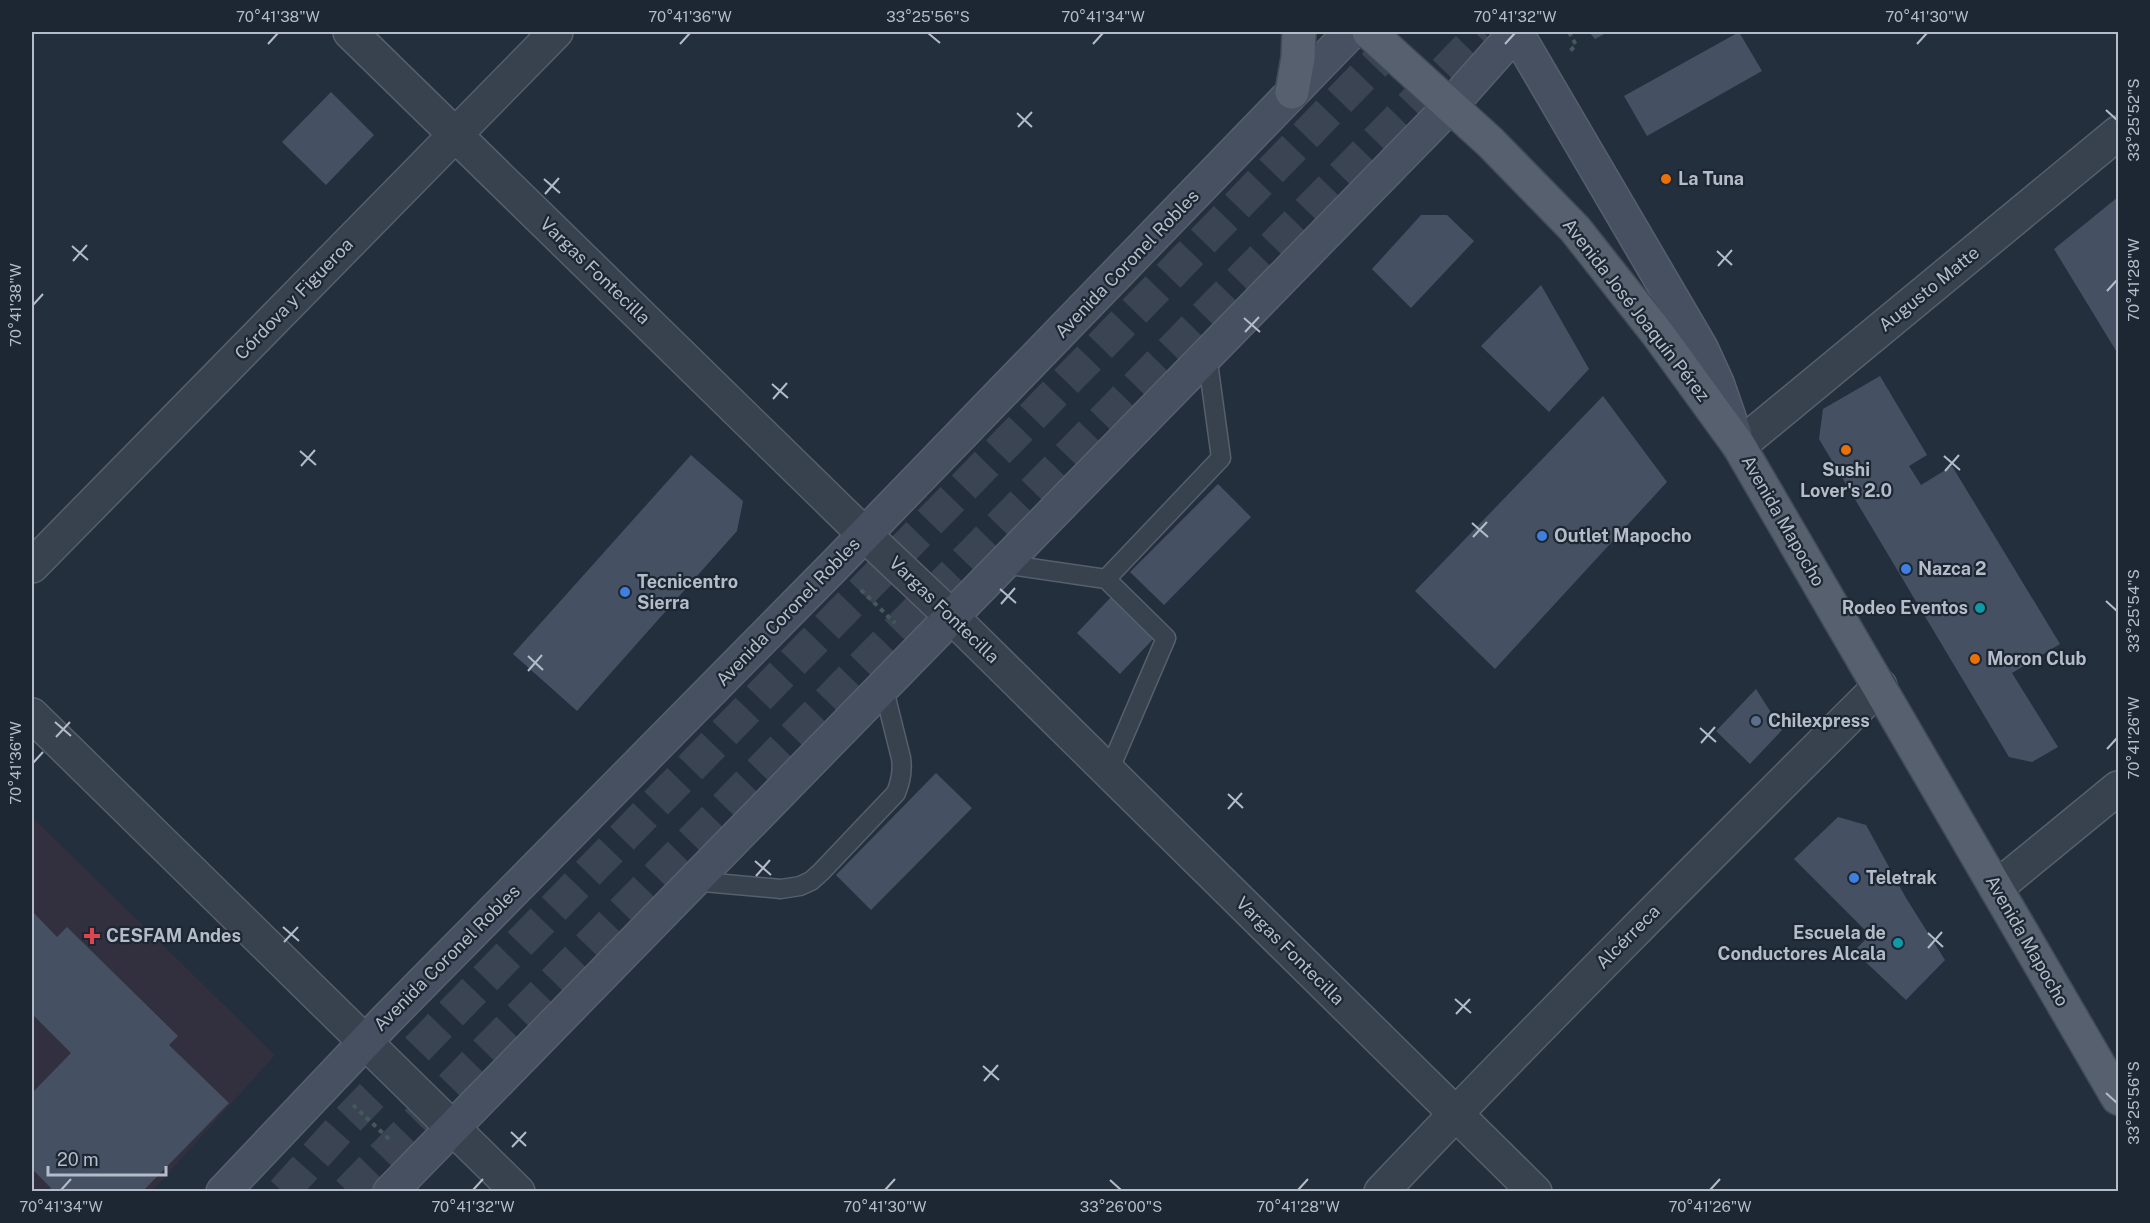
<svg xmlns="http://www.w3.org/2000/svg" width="2150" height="1223" viewBox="0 0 2150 1223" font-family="'Public Sans',sans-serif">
	<rect width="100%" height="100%" fill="#242f3e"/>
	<path fill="#32303f" d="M32,817L275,1055L152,1191H32Z"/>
	<path fill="#455162" d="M1589,32H1608L1595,39Z
		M1739,32L1762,71L1647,136L1624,96Z
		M331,92L374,135L326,185L282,142Z
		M2118,197V354L2054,249Z
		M1421,215H1447L1474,241L1411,308L1372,269Z
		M1541,285L1589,369L1549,412L1481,346Z
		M1880,376L1927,455L1909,466L1921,485L1952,466L2060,644L2012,673L2058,747L2032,762L2009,757L1819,439L1823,409Z
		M1603,396L1667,482L1495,669L1415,591Z
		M691,455L743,501L737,531L577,711L513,654Z
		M1218,484L1251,517L1164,605L1130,572Z
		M1112,596L1155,637L1120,674L1077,633Z
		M1756,689L1782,730L1750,764L1716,731Z
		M936,773L972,808L871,910L836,875Z
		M1838,817L1866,825L1906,898L1945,960L1906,1000L1854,951L1870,935L1794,859Z
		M32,911L57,937L67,927L178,1036L169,1045L229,1103L142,1192H47L51,1188L32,1169V1093L71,1053L32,1014Z"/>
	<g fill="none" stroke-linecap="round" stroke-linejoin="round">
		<path stroke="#3a4453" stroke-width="33" stroke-dasharray="33 16" stroke-linecap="butt" d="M283,1192L346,1122L1406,32
			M348,1192L1483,32"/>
		<defs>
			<path id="service" d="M1003,564L1106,579L1221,458L1207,355
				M1106,579L1166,638L1109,771
				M693,881L781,889L800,886L811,881L821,872L896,793C901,781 903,771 901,758L883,686"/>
			<path id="minor" d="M350,32L864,534L951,616L1535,1192
				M1739,446L2118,133
				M1996,888L2118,788
				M1381,1192C1544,1020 1712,853 1880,686"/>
			<path id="tertiary" d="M32,566L556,32
				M32,715L518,1192"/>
			<path id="secondary" d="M1516,32L1701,348L1717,383L1735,435
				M223,1192L386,1020L835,565L1351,32
				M390,1192L1451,105L1516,32"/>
			<path id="primary" d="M1369,32L1490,142L1575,229L1657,333L1739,446L2118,1098
				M1292,92L1298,58L1299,32"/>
		</defs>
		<use href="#service" stroke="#565f6c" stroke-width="21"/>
		<use href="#minor" stroke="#565f6c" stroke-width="36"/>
		<use href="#tertiary" stroke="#565f6c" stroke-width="36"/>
		<use href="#secondary" stroke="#565f6c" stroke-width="36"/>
		<use href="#primary" stroke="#414a57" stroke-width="36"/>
		<path stroke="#44595c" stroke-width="4" stroke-dasharray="4.5 4.5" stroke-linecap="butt" d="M1569,32L1576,45L1569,52
			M861,590L895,623
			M353,1105L389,1139"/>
		<use href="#service" stroke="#38414e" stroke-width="18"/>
		<use href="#minor" stroke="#38414e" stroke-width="33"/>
		<use href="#tertiary" stroke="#38414e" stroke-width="33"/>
		<use href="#secondary" stroke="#465061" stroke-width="33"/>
		<use href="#primary" stroke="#56606e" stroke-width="33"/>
	</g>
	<path fill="none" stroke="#b4bcc9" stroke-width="2" d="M928,33L940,43M268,44L278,33M680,44L690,33M1093,44L1103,33M1505,44L1515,33M1917,44L1927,33M2106,110L2117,120M1017,113L1032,127M1018,127L1032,112M544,179L560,193M545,194L559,178M72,246L88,260M1717,251L1732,265M73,261L87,245M1718,266L1732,250M2107,291L2117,280M33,305L43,294M1244,318L1260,332M1245,332L1259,317M772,384L788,398M773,399L787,383M300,451L316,465M1944,456L1960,470M301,466L315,450M1945,471L1959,455M1472,523L1488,537M1473,537L1487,522M1000,589L1016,603M2106,601L2117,611M1001,604L1015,588M528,656L543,670M528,671L542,655M55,722L71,736M1700,728L1716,742M56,737L70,722M1701,743L1715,727M2107,749L2117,738M33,763L43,752M1228,794L1243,808M1228,809L1242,793M755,861L771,875M756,876L770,860M283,927L299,941M1928,933L1943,947M284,942L298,927M1928,948L1942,932M1455,999L1471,1013M1456,1014L1470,999M983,1066L999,1080M984,1081L998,1065M2106,1093L2117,1103M511,1132L526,1146M512,1147L526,1132M1110,1180L1121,1190M61,1190L71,1179M473,1190L483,1179M885,1190L895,1179M1298,1190L1308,1179M1710,1190L1720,1179"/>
	<g fill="#e8710a" stroke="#1d2633" stroke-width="2">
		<circle cx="1666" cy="179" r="6"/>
		<circle cx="1846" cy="450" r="6"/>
		<circle cx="1975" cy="659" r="6"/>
	</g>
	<g fill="#3f7fe0" stroke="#1d2633" stroke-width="2">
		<circle cx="1542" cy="536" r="6"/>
		<circle cx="1906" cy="569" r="6"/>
		<circle cx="625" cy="592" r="6"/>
		<circle cx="1854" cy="878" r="6"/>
	</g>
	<g fill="#0f9aa8" stroke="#1d2633" stroke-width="2">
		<circle cx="1980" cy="608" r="6"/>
		<circle cx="1898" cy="943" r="6"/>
	</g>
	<circle fill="#5c6f8a" stroke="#1d2633" stroke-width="2" cx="1756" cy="721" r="6"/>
	<path fill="#e0444e" stroke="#1d2633" stroke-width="2" d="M89 927h6v6h6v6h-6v6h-6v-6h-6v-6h6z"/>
	<g text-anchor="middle" stroke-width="4.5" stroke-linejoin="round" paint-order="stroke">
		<g font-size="18" font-weight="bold" fill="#b4bcc9" stroke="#1d2633" text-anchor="start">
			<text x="1678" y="185">La Tuna</text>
			<text x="1846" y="476" text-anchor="middle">Sushi<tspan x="1846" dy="21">Lover's 2.0</tspan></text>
			<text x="1554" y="542">Outlet Mapocho</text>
			<text x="1918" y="575">Nazca 2</text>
			<text x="637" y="588">Tecnicentro<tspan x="637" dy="21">Sierra</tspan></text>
			<text x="1968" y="614" text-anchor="end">Rodeo Eventos</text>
			<text x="1987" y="665">Moron Club</text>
			<text x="1768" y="727">Chilexpress</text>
			<text x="1866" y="884">Teletrak</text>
			<text x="1886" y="939" text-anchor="end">Escuela de<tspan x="1886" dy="21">Conductores Alcala</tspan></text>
			<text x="106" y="942">CESFAM Andes</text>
		</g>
		<g font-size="18" fill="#b4bcc9" stroke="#1d2633">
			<text transform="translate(1127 264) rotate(-46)" y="6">Avenida Coronel Robles</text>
			<text transform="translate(595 271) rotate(44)" y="6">Vargas Fontecilla</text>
			<text transform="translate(1929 289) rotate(-39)" y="6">Augusto Matte</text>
			<text transform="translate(294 299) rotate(-46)" y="6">Córdova y Figueroa</text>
			<text transform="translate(1636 310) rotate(52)" y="6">Avenida José Joaquín Pérez</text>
			<text transform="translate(1783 521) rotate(60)" y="6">Avenida Mapocho</text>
			<text transform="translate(944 610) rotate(44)" y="6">Vargas Fontecilla</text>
			<text transform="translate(788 612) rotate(-46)" y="6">Avenida Coronel Robles</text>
			<text transform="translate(1628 937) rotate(-45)" y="6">Alcérreca</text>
			<text transform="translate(2027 941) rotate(60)" y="6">Avenida Mapocho</text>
			<text transform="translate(1290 951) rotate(45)" y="6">Vargas Fontecilla</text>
			<text transform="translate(447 958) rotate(-45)" y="6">Avenida Coronel Robles</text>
		</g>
	</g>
	<rect width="2150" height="1223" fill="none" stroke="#1d2633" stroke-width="66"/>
	<path d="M48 1166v9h118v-9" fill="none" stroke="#b4bcc9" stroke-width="3"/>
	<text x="57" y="1166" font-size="18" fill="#b4bcc9" stroke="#1d2633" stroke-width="4.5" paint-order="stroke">20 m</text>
	<rect x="33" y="33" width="2084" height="1157" fill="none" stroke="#b4bcc9" stroke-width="2"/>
	<g font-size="15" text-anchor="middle" fill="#b4bcc9">
		<text x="278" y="22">70°41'38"W</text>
		<text x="690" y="22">70°41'36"W</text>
		<text x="928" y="22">33°25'56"S</text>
		<text x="1103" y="22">70°41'34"W</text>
		<text x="1515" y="22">70°41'32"W</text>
		<text x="1927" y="22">70°41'30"W</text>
		<text transform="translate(2134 120) rotate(-90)" y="5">33°25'52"S</text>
		<text transform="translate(2134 280) rotate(-90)" y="5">70°41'28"W</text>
		<text transform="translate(16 305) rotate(-90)" y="5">70°41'38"W</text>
		<text transform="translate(2134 611) rotate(-90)" y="5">33°25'54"S</text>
		<text transform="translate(2134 738) rotate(-90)" y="5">70°41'26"W</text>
		<text transform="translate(16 763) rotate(-90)" y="5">70°41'36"W</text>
		<text transform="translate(2134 1103) rotate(-90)" y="5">33°25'56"S</text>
		<text x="61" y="1212">70°41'34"W</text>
		<text x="473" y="1212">70°41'32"W</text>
		<text x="885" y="1212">70°41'30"W</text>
		<text x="1121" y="1212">33°26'00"S</text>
		<text x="1298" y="1212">70°41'28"W</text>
		<text x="1710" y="1212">70°41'26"W</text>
	</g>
</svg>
